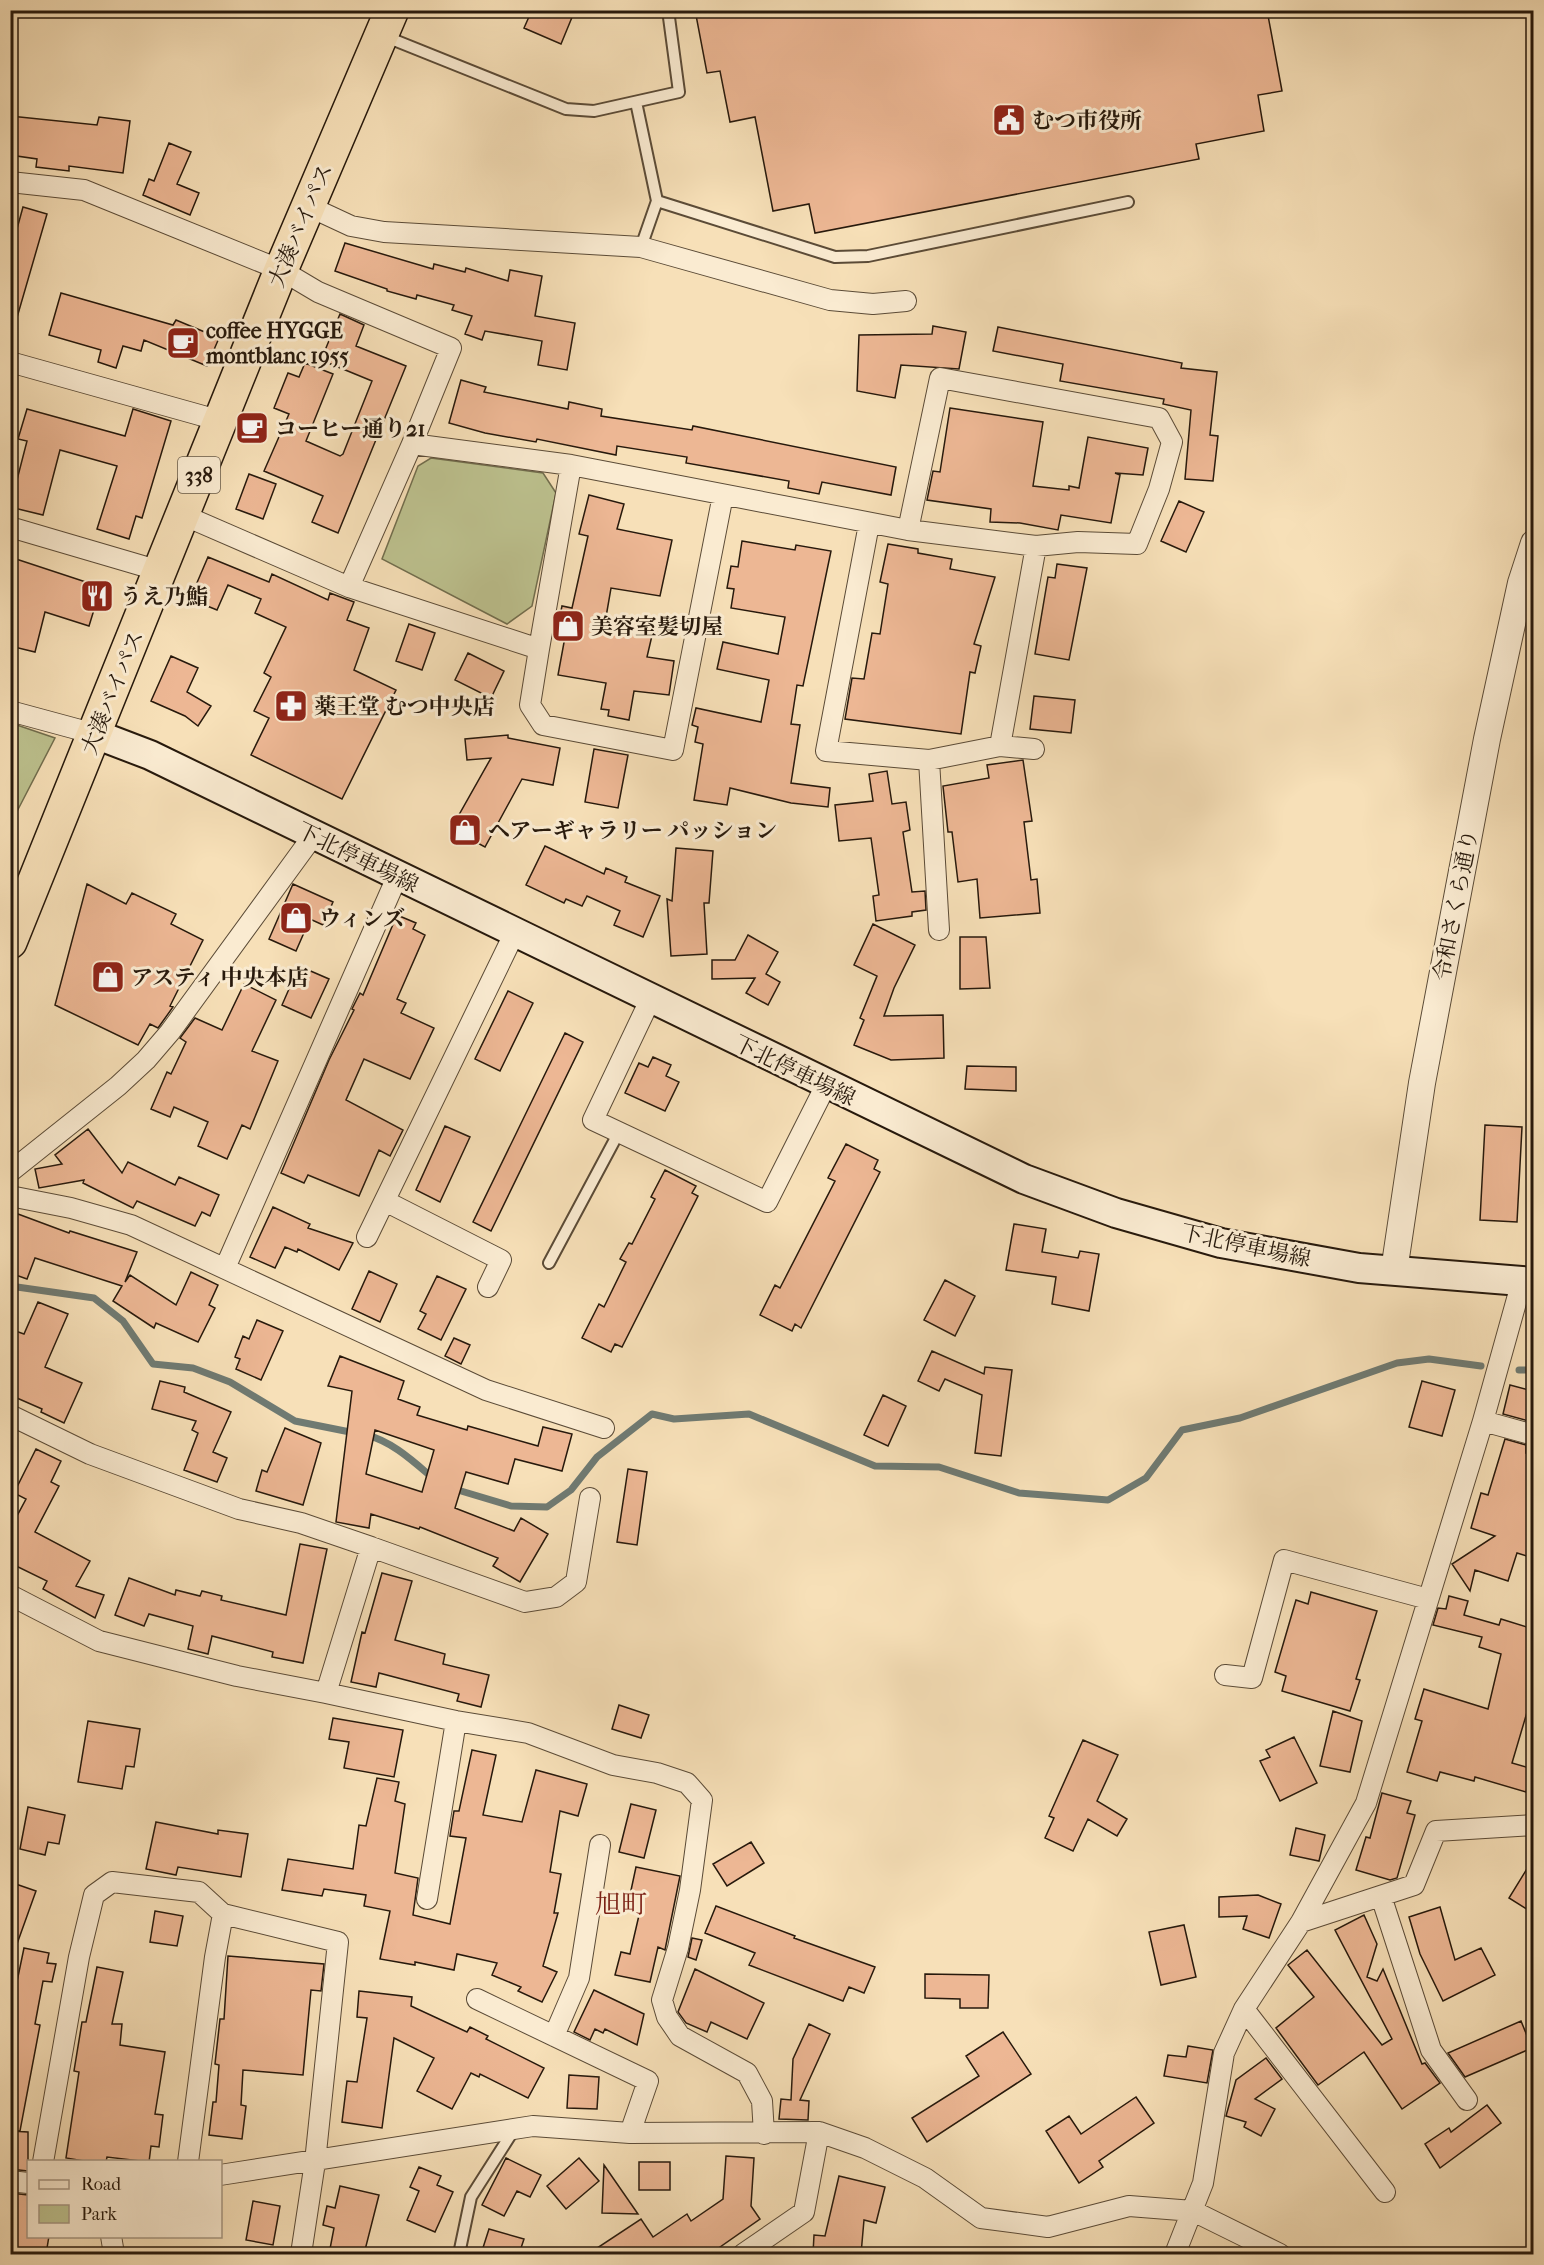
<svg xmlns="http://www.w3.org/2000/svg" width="1544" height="2265" viewBox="0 0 1544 2265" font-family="'IM FELL French Canon','Noto Serif JP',serif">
	<rect width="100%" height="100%" fill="#f7e0b8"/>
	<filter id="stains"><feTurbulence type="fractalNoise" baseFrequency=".00333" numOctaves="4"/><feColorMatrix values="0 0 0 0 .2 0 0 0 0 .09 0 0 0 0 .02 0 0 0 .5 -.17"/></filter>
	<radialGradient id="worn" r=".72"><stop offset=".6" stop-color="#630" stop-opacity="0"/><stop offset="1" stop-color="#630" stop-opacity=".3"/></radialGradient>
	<path fill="#bdc28f" stroke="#726e4e" stroke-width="1.5" d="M431,458L543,473L556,493L532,606L507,624L382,559L418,466Z
		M11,723L55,738L11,823L10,723Z"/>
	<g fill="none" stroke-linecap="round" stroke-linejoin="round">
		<path stroke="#6f7a72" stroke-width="7" d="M10,1286L94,1298L123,1321L153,1364L193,1368L230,1382L295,1421L355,1433
			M1519,1370H1534
			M366,1435C392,1441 414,1462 434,1479
			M451,1488L511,1506L547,1507L571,1490L597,1457L652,1414L674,1419L749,1414L875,1466L939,1467L1019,1493L1108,1500L1146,1478L1182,1430L1240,1418L1397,1363L1429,1359L1481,1366"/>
	</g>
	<path fill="#edb794" stroke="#27190c" stroke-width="1.5" fill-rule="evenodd" d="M532,10H575L561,44L524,28Z
		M695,10H1267L1282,91L1258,95L1264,131L1196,144L1199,159L815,233L809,204L773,211L755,117L730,122L720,71L707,73Z
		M10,116L97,125L99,117L130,121L123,173L69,166V171L36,167L37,159L10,155Z
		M169,143L191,152L177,184L199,193L190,215L143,195L149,179L154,181Z
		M23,207L47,214L16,321H10V254Z
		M345,243L433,269L434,264L465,272L466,268L508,281L510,270L542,276L535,316L575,323L567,370L538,365L542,341L485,331L482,340L465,334L472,316L452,310L454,305L417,295L416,299L387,291V289L335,271Z
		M61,293L173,325L176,320L219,338L207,366L144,340L141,351L123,346L116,368L98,362L101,350L49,335Z
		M340,314L364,325L356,346L406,366L338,533L312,522L323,496L264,471L289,414L274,408L288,373L299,377L305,363L333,374L306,441L340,456L343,454L372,381L321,360Z
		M933,326L966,332L959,369L901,365L895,398L857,391L859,335L932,334Z
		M998,327L1182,363L1181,368L1217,372L1210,435L1218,436L1213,481L1185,479L1191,410L1163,404L1164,399L1060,381L1063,364L993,351Z
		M461,380L486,387L484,392L568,409L569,402L602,409L601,416L692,430L693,426L896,467L891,495L822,482L819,494L788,488L789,481L686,463L687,457L617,446L616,455L537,439L536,442L485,433L449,423Z
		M950,408L1043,422L1033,486L1069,490V486L1079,488L1088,437L1148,448L1143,475L1115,473L1120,475L1111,523L1061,515L1058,530L1020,523L990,522L991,509L927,500L933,471L940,472Z
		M27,409L125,436L133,409L171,421L142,518L136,516L129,539L97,529L117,466L60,450L43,515L10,507L27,441L18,439Z
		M249,474L276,484L263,519L236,509Z
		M589,495L624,504L617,529L672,540L660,596L611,588L606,617L654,627L647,657L674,661L669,695L634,691L629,720L608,716L609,710L601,709L606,683L558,675L565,637L556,635L562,606L572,608L588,536L579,534Z
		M1179,501L1204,512L1186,552L1161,541Z
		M742,541L795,550L796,545L831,551L803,686L797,685L791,724L800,725L791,783L830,788L828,807L791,803L730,788L727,805L694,800L703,744L695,742L698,727L692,725L696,708L761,722L769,680L717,669L723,642L778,654L785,617L731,608L734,589L727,588L731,566L738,567Z
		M888,544L918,549V553L952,559L950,569L995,577L974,644L981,646L975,673L970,672L961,734L845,719L852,678L864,679L872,633L880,634L888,584L880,582Z
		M10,557L101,587L89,626L45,612L35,652L10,646Z
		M208,557L269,582L272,574L328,600L330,593L354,602L347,620L369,628L354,670L396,690L342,799L251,755L269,718L254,711L271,677L264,673L286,627L255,613L261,599L228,585L217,610L190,599Z
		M1057,564L1087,568L1069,660L1035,654L1048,577L1055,578Z
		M409,624L435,633L422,670L396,661Z
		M468,653L504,671L491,698L455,680Z
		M171,656L198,668L187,692L211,706L198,726L185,716L151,701Z
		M1034,696L1075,700L1071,733L1030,729Z
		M508,735V738L560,748L553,785L522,779L485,847L451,829L491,758L467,760L465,739Z
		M594,749L628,755L618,808L585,802Z
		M1023,760L1032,821L1024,822L1031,880L1037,879L1040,913L980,918L977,879L958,882L952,832H948L943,786L989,778L987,765Z
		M887,771L892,804L906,802L910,830L903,832L912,892L925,891L926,910L912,912V916L876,921L873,896L879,895L871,838L839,841L835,805L873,801L869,774Z
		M545,846L604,874L606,868L627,877L625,882L660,896L643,937L614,925L620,911L587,896L582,906L566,899L564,903L526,885Z
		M676,848L713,851L709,903H704L707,954L671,956L667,899L672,901Z
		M87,884L126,904L132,893L176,914L171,924L203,940L170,1006L173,1007L158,1028L150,1024L138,1045L55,1005Z
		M293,884L333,902L323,925L310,919L296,951L269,939Z
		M397,915L416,923L413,929L425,935L397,999L406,1003L401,1013L434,1028L410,1079L364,1059L346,1100L403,1130L390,1156L379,1150L359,1196L308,1175L304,1183L281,1173L329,1060L354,1010L352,1009L360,993L363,995Z
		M873,924L915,945L894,988L884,1016L943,1015L944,1058L891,1060L854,1045L864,1020L860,1018L877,976L854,965Z
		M748,935L778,952L766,974L780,982L768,1005L746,993L755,978L712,979V960H735Z
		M960,937H986L990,988L960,989Z
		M299,966L329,979L311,1018L282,1005Z
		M244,984L276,1000L252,1051L278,1061L250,1129L242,1125L227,1159L198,1146L208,1122L174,1107L170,1117L151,1109L167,1072L171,1074L186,1042L180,1038L195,1018L222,1030Z
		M508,991L533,1003L500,1071L475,1059Z
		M565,1033L583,1042L491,1231L473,1222Z
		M653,1057L671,1065L666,1076L679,1082L665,1111L625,1093L639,1063L648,1067Z
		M967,1066L1016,1067V1091L965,1089Z
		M1485,1125L1522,1127L1517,1222L1480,1220Z
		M445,1126L470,1137L440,1202L416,1190Z
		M88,1129L122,1173L128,1162L175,1185L179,1177L219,1195L210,1216L202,1212L195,1226L137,1201L133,1208L83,1183L84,1180L39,1188L35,1169L62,1164L55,1155Z
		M846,1144L878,1160L874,1169L880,1172L801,1328L795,1324L792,1331L760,1315L775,1285L780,1288L835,1181L828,1178Z
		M665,1170L696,1186L692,1193L698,1196L622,1347L615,1344L611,1352L582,1338L599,1304L604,1307L626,1262L620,1259L629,1243L632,1244L655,1199L651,1197Z
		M273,1207L310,1224L308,1228L353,1243L339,1270L298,1249L297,1252L285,1247L275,1268L250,1257Z
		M18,1214L69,1233L70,1231L137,1252L125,1282L130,1275L176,1305L191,1272L218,1285L209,1305L215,1308L198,1342L156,1323L154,1328L113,1301L122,1286L35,1258L27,1279L10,1273V1233Z
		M1014,1224L1046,1229L1042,1252L1078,1258L1080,1251L1099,1254L1089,1311L1052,1304L1056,1277L1006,1270Z
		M369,1271L397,1284L380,1322L352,1309Z
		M437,1276L466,1289L441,1340L418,1329L426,1314L420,1311Z
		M945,1280L975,1296L955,1336L924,1320Z
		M38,1302L68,1314L45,1367L82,1383L64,1423L41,1412L42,1409L10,1395V1329L24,1334Z
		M257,1320L283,1331L261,1380L236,1369L240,1359L235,1357L243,1336L249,1339Z
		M454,1338L470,1345L461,1364L445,1356Z
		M932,1351L984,1374L985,1367L1012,1370L1001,1456L975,1453L982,1395L945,1379L939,1391L918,1381Z
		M340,1356L404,1381L398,1399L420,1407L417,1415L467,1430L468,1426L538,1446L543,1427L572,1434L562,1471L515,1459L508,1484L466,1472L455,1508L514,1531L521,1518L548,1534L520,1582L493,1566L498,1558L420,1527L419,1529L371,1514L369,1528L336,1522L352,1391L328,1386ZM375,1430L434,1450L422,1492L366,1474Z
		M160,1381L185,1387L184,1392L231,1412L213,1452L227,1458L217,1482L184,1470L198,1433L192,1430L196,1421L152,1409Z
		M1422,1381L1455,1390L1442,1436L1409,1427Z
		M1510,1385L1533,1391L1532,1422L1503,1414Z
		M883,1395L906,1406L888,1446L864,1435Z
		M285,1428L321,1443L303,1505L256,1491L262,1470L267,1472Z
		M1505,1439L1526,1445V1453L1533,1454V1558L1517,1553L1508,1581L1475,1570L1470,1591L1452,1564L1495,1536L1471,1528L1481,1493L1488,1495Z
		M36,1449L61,1461L51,1482L59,1486L35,1532L90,1561L76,1586L104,1595L95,1618L43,1589L47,1581L10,1563V1529L26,1499L14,1493Z
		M628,1469L647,1472L637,1545L617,1542Z
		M300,1544L327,1549L303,1663L272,1657L273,1652L212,1636L208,1654L188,1649L193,1626L149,1614L144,1626L115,1615L129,1578L175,1595L176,1590L200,1596L202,1591L222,1596L221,1600L286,1615Z
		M382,1573L412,1581L395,1640L445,1654L443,1664L489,1675L481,1707L457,1701L459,1694L379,1673L376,1687L351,1682L362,1632L365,1633Z
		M1311,1592L1377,1611L1356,1679L1360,1680L1350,1711L1282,1691L1286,1676L1275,1672L1296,1600L1308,1604Z
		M1449,1596L1468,1601L1464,1615L1499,1625L1501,1619L1533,1629V1703L1530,1702L1512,1763L1533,1769L1526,1792L1475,1777L1474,1781L1440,1772L1437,1781L1407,1772L1422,1721L1415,1719L1424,1689L1488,1709L1501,1654L1479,1647L1482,1637L1433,1625L1438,1608L1446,1609Z
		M619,1705L649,1715L641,1738L612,1729Z
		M1333,1711L1362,1721L1350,1772L1320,1766Z
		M333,1718L403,1730L394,1777L344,1768L349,1742L329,1739Z
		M88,1721L140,1729L134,1767L126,1766L122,1789L78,1782Z
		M1294,1737L1317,1783L1280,1801L1260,1761L1270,1757L1266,1750Z
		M1083,1740L1118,1755L1097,1801L1127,1819L1117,1836L1088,1819L1073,1851L1045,1838L1054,1818L1049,1816Z
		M472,1750L496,1755L483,1815L522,1822L536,1770L587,1784L578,1816L560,1811L550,1872L561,1874L554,1913H558L543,1966L557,1972L542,2002L518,1991L521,1987L492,1975L497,1963L457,1954L454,1970L415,1962V1965L380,1959L390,1911L364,1906L366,1895L324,1889L322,1896L282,1890L288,1859L353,1869L359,1825L366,1826L377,1778L399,1782L395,1801L405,1804L395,1873L418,1878L413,1915L450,1924L466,1838L450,1836L454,1811H459Z
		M1382,1793L1411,1801L1407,1813L1415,1815L1397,1878L1390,1880L1356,1870L1366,1837L1370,1838Z
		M631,1804L656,1810L644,1858L619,1852Z
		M28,1807L65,1815L59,1844L48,1842L45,1855L20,1849Z
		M156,1822L218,1834V1830L248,1834L241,1877L178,1867L176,1875L146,1869Z
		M1296,1828L1325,1835L1319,1861L1290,1855Z
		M751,1842L764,1863L727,1886L713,1864Z
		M1533,1859V1913L1509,1898Z
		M636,1867L680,1876L666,1945L665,1950L658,1947L650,1982L615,1975L621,1952L630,1954L643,1898L630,1895Z
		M10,1882L36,1891L13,1955L10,1954Z
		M1258,1895L1281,1904L1269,1938L1243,1929L1247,1916L1219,1917V1897Z
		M716,1906L795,1936L794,1938L875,1967L864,1993L849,1987L843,2001L749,1965L755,1953L705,1933Z
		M1440,1907L1455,1960L1481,1948L1495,1975L1443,2001L1420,1954L1409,1917Z
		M155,1911L183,1916L177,1946L150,1942Z
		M1364,1915L1377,1944L1367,1977L1377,1981L1383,1969L1422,2064L1425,2063L1440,2083L1402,2109L1364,2052L1318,2085L1276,2028L1314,1997L1288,1965L1307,1950L1382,2045L1392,2039L1335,1930Z
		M1184,1925L1196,1977L1161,1985L1149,1932Z
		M692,1938L702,1940L696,1960L688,1957Z
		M24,1948L49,1953L47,1963L56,1964L52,1982L43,1981L35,2024L40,2025L20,2131L10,2130V2015Z
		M228,1956L324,1964L321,1991L311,1990L303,2075L243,2070L241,2105L246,2106L242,2139L209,2135L213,2102H216L219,2065L215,2064L220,2019H224Z
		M97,1967L123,1972L112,2024H122L120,2045L165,2052L155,2114L163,2115L159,2147L151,2146L149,2162L107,2157L106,2162H90L66,2158L79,2072L74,2071L82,2022H86Z
		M695,1969L764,2003L747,2039L711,2022L707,2032L686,2023L678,2012Z
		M925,1974L989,1975L988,2008H960V1999L925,1998Z
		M594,1990L644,2014L637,2045L605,2029L603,2033L595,2029L590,2040L574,2032Z
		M359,1991L412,1997L411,2006L467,2032L470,2027L488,2036L486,2039L544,2068L528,2098L480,2074L479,2077L471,2073L452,2109L417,2091L434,2058L394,2038L382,2128L342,2122L347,2081L357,2082L367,2018L357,2017Z
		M1521,2021L1532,2048L1465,2077L1448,2053Z
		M809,2024L830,2034L800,2100L809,2101L808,2120L779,2119L781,2099L791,2100L793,2059Z
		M1003,2032L1031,2074L927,2142L912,2118L979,2076L966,2056Z
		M1188,2046L1213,2050L1207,2083L1164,2076L1168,2055L1186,2057Z
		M1266,2058L1282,2079L1255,2099L1275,2109L1261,2136L1244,2127L1246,2122L1226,2116L1236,2080Z
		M569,2075L599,2077L597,2109L567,2108Z
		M1136,2097L1154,2123L1099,2161L1103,2167L1079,2183L1046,2131L1069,2116L1081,2134Z
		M1487,2105L1501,2123L1440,2168L1425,2144L1449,2128L1451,2132Z
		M10,2131L28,2132V2171L10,2169Z
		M726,2156L754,2158L751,2206L760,2219L710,2254H588L641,2219L653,2237L687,2214L691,2221L723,2199Z
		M506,2158L541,2175L530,2197L517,2191L504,2216L482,2205Z
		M579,2158L599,2181L566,2209L547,2186Z
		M639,2162H670V2190H639Z
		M604,2165L638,2214L602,2213Z
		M419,2167L441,2176L437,2185L453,2192L435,2232L407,2220L419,2191L410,2187Z
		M839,2176L885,2187L876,2223L864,2220L861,2254H813L814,2235L825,2236Z
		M340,2186L379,2195L364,2254H329L334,2228L323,2225L327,2206L335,2208Z
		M10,2193L28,2195V2236H49L46,2254H10Z
		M253,2201L280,2206L273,2245L246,2240Z
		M489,2229L524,2239L519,2254H481Z"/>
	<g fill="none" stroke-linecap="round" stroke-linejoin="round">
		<defs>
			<path id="service" d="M384,36L566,109L594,111L679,92L668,10
				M636,102L657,201L641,247
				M657,201L835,257L868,256L1128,202
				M549,1263L619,1132
				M459,2254L471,2197L515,2128"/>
			<path id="minor" d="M10,182L84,190L281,270L318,292L451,348L412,444L571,465L908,530
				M308,206L351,226L384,232L641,247L830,300L873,304L906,301
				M10,362L221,421
				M940,378L1159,418L1172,442L1159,489L1137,544L1078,542L1036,546L908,530Z
				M183,515L349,587L539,649L530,705L543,725L673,750L723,495
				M869,524L826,751L929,760L1000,746L1034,749
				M10,527L160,571
				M349,587L412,444
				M539,649L571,465
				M10,711L95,734
				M1000,746L1036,546
				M929,760L939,930
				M650,1000L593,1120L767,1202L826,1085
				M10,1172L118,1086L146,1060L170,1032L313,836
				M10,1196L71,1208L131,1225L486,1390L604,1428
				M385,1201L501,1260L488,1287
				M367,1237L514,934
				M225,1268L397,877
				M10,1415L90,1454L239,1509L301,1523L371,1547L326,1693L237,1676L99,1641L10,1595
				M1483,1421L1534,1435
				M371,1547L525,1602L556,1597L576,1582L590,1498
				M1225,1675L1252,1678L1284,1560L1428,1599
				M326,1693L456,1721L528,1733L613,1765L657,1773L687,1783L702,1800L690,1890L678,1948L662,2000L667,2017L680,2036L747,2073L762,2101L764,2134
				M1381,1896L1431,2050L1467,2100
				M427,1899L456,1721
				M223,1914L338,1942L315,2162L301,2254
				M1301,1922L1414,1885L1436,1831L1534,1825
				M477,1999L648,2081L630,2133
				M1244,2009L1385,2192
				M554,2036L579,1978L600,1845
				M43,2162L79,1957L94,1895L112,1882L199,1892L223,1914L215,1957L188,2162
				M220,2175L533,2126L630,2133L819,2132L865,2148L925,2178L981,2218L1048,2227L1129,2206L1193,2211L1280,2254
				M10,2181L28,2183
				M111,2236L114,2254
				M743,2254L804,2212L819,2132
				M1175,2254L1203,2183L1224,2053L1244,2009L1301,1922L1366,1803L1483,1421L1522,1281"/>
			<path id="tertiary" d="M1394,1271L1422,1083L1487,739L1521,583L1534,543"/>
			<path id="secondary" d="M95,734L150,755L1024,1179L1116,1213L1221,1243L1359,1268L1534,1282"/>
			<path id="trunk" d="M10,942L281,270L392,10"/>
		</defs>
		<use href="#service" stroke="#5b4b37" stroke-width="14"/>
		<use href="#minor" stroke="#5b4b37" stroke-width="22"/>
		<use href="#tertiary" stroke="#5b4b37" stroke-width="28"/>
		<use href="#secondary" stroke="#27190c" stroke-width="32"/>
		<use href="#trunk" stroke="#27190c" stroke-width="36"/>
		<use href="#service" stroke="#faebd1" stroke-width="10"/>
		<use href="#minor" stroke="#faebd1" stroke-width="20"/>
		<use href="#tertiary" stroke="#faebd1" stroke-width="26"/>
		<use href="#secondary" stroke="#faebd1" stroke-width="28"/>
		<use href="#trunk" stroke="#f7e0b8" stroke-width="33"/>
	</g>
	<defs>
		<symbol id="civic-square" viewBox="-11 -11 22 22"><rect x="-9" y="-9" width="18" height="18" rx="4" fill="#8f2418" stroke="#faebd1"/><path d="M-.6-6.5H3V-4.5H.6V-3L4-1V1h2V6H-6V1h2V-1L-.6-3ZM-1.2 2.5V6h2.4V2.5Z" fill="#fff"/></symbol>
		<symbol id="cafe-square" viewBox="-11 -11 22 22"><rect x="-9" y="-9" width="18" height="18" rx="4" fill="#8f2418" stroke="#faebd1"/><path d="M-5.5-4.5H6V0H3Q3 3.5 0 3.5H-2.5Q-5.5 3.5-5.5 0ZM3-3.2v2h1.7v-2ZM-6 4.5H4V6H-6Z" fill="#fff"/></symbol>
		<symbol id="restaurant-square" viewBox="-11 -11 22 22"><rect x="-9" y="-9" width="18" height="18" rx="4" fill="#8f2418" stroke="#faebd1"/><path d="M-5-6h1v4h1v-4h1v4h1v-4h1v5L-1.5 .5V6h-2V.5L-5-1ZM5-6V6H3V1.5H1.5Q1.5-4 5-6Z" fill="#fff"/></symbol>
		<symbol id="shop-square" viewBox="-11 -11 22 22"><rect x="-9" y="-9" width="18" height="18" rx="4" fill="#8f2418" stroke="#faebd1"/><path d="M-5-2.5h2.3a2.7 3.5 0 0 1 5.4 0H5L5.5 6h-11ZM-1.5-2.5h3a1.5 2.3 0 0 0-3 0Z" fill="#fff"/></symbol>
		<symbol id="pharmacy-square" viewBox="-11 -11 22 22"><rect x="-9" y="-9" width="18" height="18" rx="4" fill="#8f2418" stroke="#faebd1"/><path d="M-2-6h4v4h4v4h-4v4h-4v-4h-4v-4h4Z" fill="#fff"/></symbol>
	</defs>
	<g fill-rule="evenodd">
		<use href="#civic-square" x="990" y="101" width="38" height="38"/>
		<use href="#cafe-square" x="164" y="324" width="38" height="38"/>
		<use href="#cafe-square" x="233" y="409" width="38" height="38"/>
		<use href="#restaurant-square" x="78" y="577" width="38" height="38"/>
		<use href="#shop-square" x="549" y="607" width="38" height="38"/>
		<use href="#pharmacy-square" x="272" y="687" width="38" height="38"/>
		<use href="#shop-square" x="446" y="811" width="38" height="38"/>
		<use href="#shop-square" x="277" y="899" width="38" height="38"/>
		<use href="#shop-square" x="89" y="958" width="38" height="38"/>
	</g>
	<g text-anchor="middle" stroke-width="6" stroke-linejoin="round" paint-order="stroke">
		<rect fill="#faebd1" stroke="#665847" stroke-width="1.5" x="178" y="457" width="42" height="36" rx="4.5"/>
		<g font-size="21" font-weight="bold" fill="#27190c">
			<text x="199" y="482">338</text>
		</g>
		<g font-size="22" font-weight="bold" fill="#27190c" stroke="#faebd1" text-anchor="start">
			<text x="1032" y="128">むつ市役所</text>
			<text x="206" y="338">coffee HYGGE<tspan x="206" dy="25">montblanc 1955</tspan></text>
			<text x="275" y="436">コーヒー通り21</text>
			<text x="120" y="604">うえ乃鮨</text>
			<text x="591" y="634">美容室髪切屋</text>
			<text x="314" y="714">薬王堂 むつ中央店</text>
			<text x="488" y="838">ヘアーギャラリー パッション</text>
			<text x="319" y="926">ウィンズ</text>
			<text x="131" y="985">アスティ 中央本店</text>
		</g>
		<g font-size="22" fill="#27190c" stroke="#faebd1">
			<text transform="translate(300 225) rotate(-67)" y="8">大湊バイパス</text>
			<text transform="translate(112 692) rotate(-68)" y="8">大湊バイパス</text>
			<text transform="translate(358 857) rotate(26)" y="8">下北停車場線</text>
			<text transform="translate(1455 905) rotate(-79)" y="8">令和さくら通り</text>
			<text transform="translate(795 1070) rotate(26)" y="8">下北停車場線</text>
			<text transform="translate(1246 1245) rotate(12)" y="8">下北停車場線</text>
		</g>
		<g font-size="26" fill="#7a1f14" stroke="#faebd1">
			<text x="621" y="1913">旭町</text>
		</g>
	</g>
	<rect width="1544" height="2265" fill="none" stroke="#f7e0b8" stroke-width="36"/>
	<rect x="12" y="12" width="1520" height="2241" fill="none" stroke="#27190c" stroke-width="3"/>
	<rect x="18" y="18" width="1508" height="2229" fill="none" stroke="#27190c" stroke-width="1.5"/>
	<rect x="27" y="2160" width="195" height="78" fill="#faebd1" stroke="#a69782" stroke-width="1.5"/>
	<rect x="39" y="2180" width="30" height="9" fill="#faebd1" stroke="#a69782" stroke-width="1.5"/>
	<text x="81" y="2190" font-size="18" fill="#27190c">Road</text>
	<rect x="39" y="2205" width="30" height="18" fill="#bdc28f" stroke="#a69782" stroke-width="1.5"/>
	<text x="81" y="2220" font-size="18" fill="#27190c">Park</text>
	<rect width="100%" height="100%" filter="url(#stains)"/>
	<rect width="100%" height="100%" fill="url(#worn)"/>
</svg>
